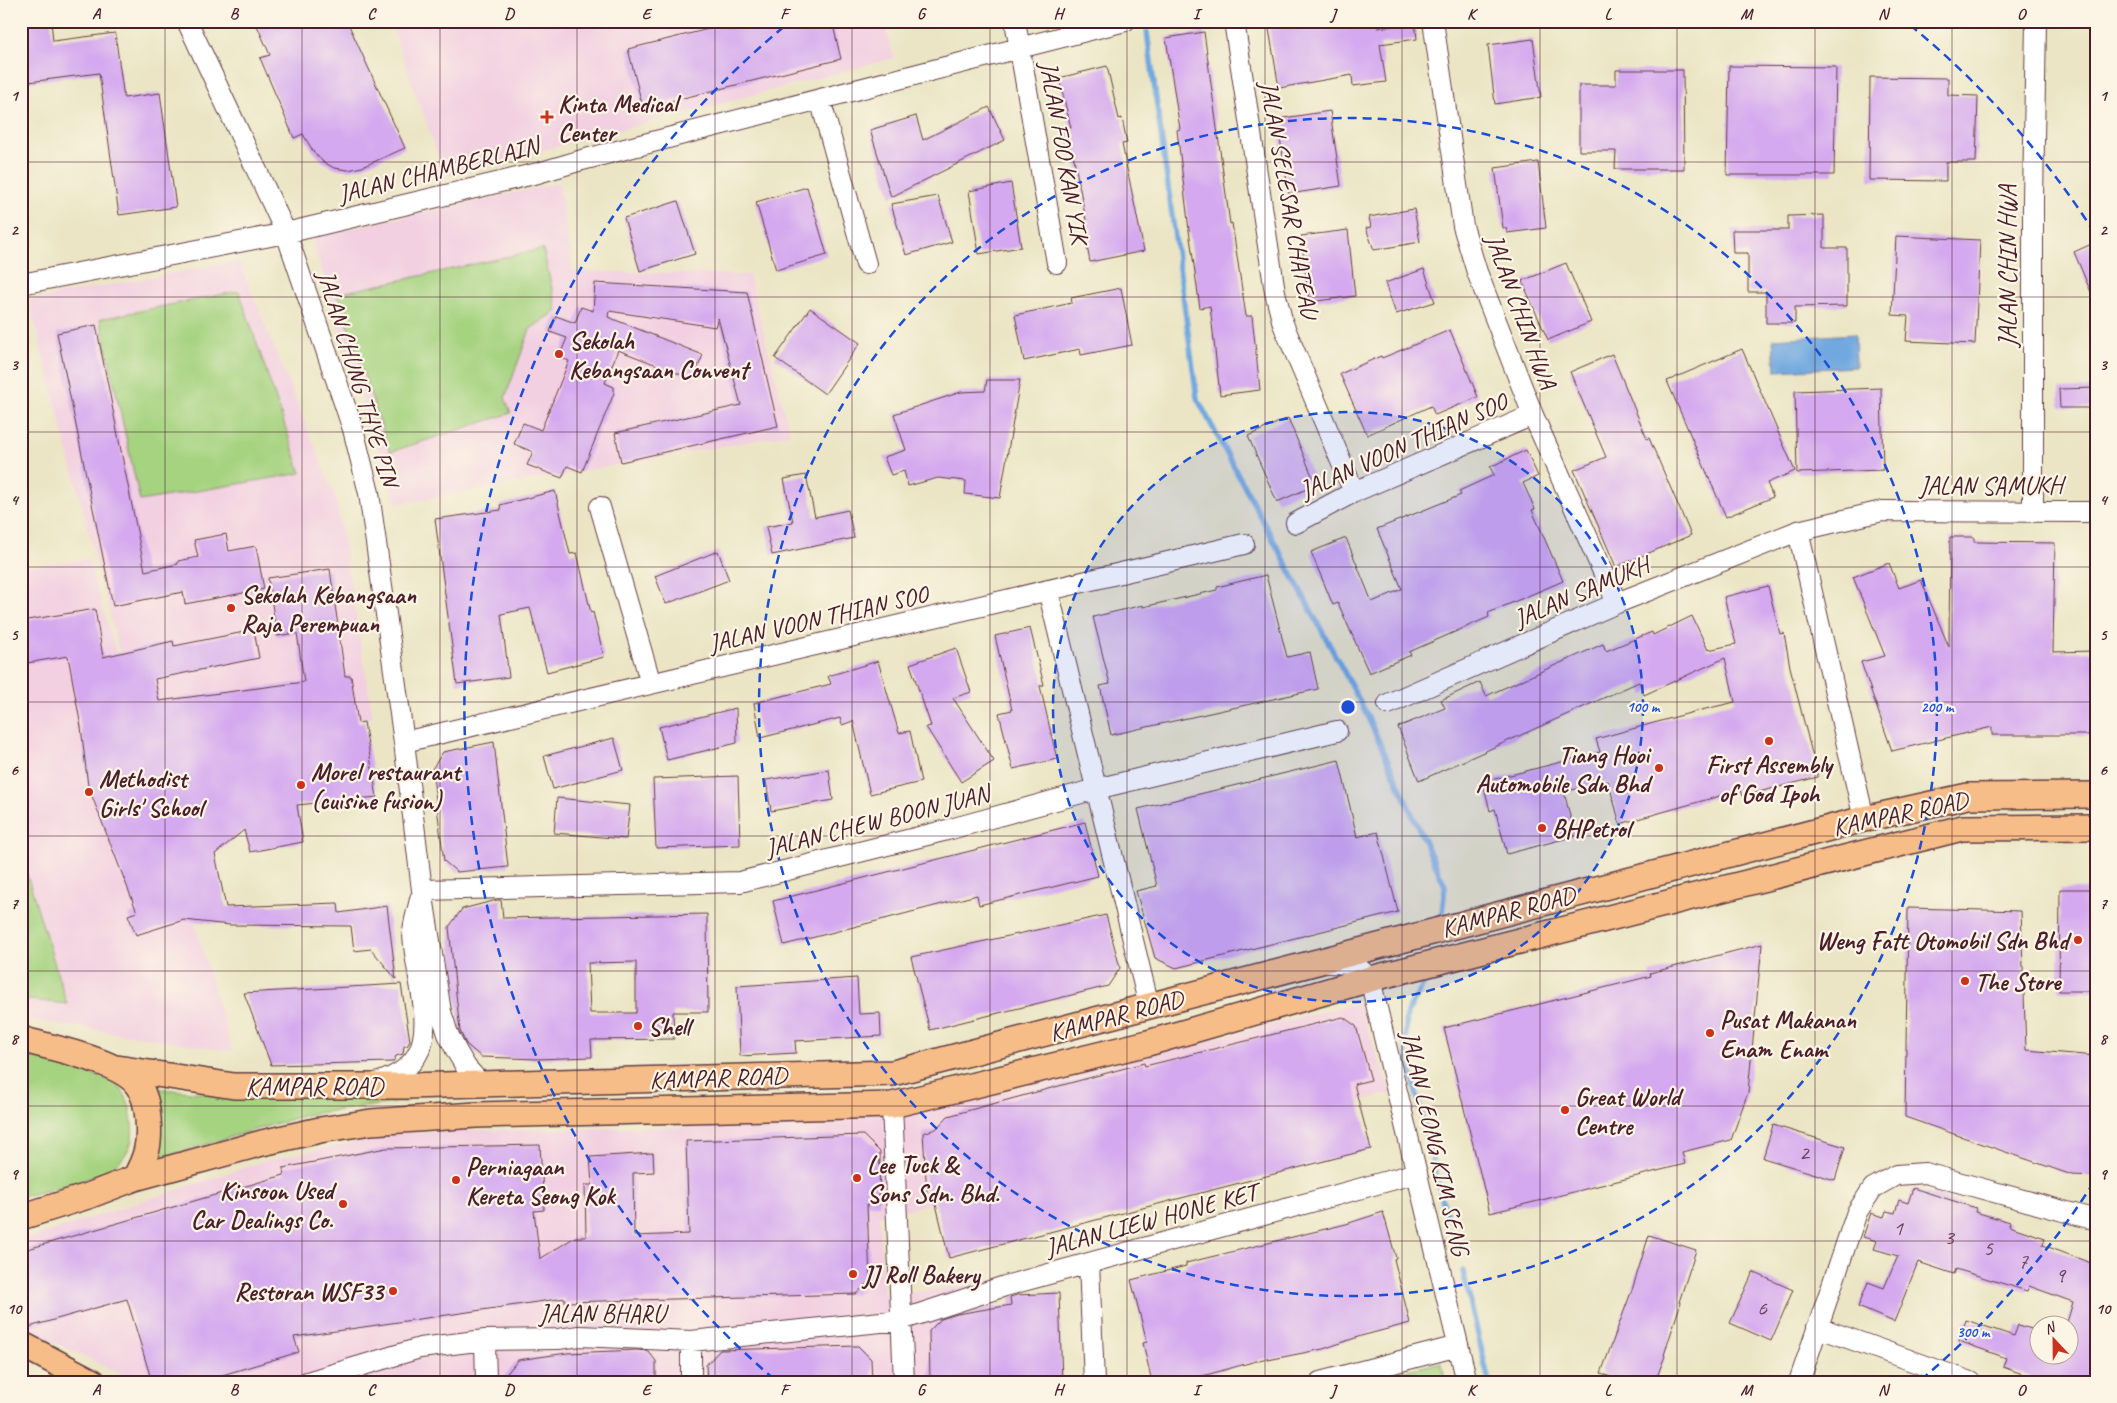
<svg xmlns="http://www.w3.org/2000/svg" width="2117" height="1403" viewBox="0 0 2117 1403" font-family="Caveat,sans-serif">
	<rect width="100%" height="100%" fill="#fcf5e5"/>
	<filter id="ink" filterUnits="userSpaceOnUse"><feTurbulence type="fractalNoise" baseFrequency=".02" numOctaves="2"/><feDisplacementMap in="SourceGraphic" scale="10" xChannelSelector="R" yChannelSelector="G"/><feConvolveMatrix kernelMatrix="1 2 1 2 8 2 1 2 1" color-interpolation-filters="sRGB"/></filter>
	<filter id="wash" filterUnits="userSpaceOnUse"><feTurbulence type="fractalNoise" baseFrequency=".0096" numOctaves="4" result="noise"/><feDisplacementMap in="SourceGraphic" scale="20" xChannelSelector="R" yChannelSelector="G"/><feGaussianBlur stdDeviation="1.12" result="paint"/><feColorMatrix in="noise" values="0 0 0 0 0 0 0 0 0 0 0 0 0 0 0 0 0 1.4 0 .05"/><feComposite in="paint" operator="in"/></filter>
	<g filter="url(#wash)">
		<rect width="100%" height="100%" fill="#ebe5c5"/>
		<path fill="#f2cfe1" d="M390,21H884L894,58L445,176Z
			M559,183L573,271L749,275L790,434L396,504L311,237Z
			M239,261L336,499L373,717L143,746L232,1051L21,1018V567L88,559L143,744L29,300Z
			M1358,1003L1391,1093L879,1216L884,1297L996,1281L1001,1382H137L24,1328L21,1321V1241L265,1161L403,1132L684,1127L990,1094Z"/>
		<path fill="#a6d380" stroke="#787956" d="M543,249L557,311L530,329L505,398L511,413L390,452L337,294Z
			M239,291L301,473L140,501L100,319Z
			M21,855L67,1004L21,999Z
			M21,1054C39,1059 108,1075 119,1087C129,1098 131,1111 132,1126C134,1143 127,1157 112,1167C89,1183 49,1189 21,1197Z
			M152,1088L220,1095L408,1098V1101L309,1114L153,1160Z
			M1441,1362L1446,1382H1360Z"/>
		<path fill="#71a8df" stroke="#5e6485" d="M1855,334L1856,367L1775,371L1773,339Z"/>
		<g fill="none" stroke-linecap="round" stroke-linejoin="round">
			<path stroke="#71a8df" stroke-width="5.5" d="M1147,32L1197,398L1365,711L1445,886L1442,913
				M1425,982L1407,1013L1405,1047L1447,1218
				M1463,1271L1489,1382"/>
		</g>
		<g id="blocks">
			<path fill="#d4a9ef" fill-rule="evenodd" d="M21,21H51L53,41L115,33L124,98L160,93L176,207L119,215L99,73L21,83Z
				M255,21H347L405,148L362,167L348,170L334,168L322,161L313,151L303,134L294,138L260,58L270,55Z
				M741,21H832L841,59L643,108L628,49Z
				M1277,21H1378V28L1415,23L1417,39L1380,44L1386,82L1353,86L1352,75L1279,88L1268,23Z
				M1204,32L1230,224L1232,223L1246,316H1252L1260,390L1220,395L1210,306L1200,308L1189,230L1177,130L1180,129L1166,38Z
				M1533,39L1541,97L1495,104L1488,45Z
				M1107,66L1119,119L1122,118L1127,143L1122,144L1144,251L1090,262L1085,236L1089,235L1073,154H1071L1066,130L1071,128L1059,78Z
				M1729,66L1836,67L1834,175H1727Z
				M1616,70H1683L1684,169H1615L1616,151H1579V85H1616Z
				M1870,77L1948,78V95L1978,96L1976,162H1946V181L1869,180Z
				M989,107L1005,140L891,197L870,130L916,116L923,140Z
				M1330,111L1341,186L1289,194L1277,119Z
				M1538,162L1546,228L1507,233L1506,228H1503L1495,168Z
				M1011,183L1021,247L979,254L969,191Z
				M807,187L827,255L776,270L756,202Z
				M938,196L952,242L906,255L891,204Z
				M678,201L695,254L640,271L624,218Z
				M1414,209L1420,242L1374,250L1366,228L1371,227L1369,217Z
				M1824,215V248H1847V306L1795,307V323H1766V292H1748V253H1733L1732,230H1788V216Z
				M1348,230L1355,296L1309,302L1301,236Z
				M1896,236L1980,240L1975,344L1906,341L1908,316L1892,315Z
				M2096,242V304L2074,252Z
				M1566,263L1591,322L1548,340L1522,281Z
				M1424,269L1435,302L1396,314L1385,283Z
				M595,283L747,292L778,426L621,462L615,433L741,405L718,318L715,327L609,311L608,317L703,355L693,379L618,350L605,383L614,387V393L582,472L567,466L562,478L527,465L533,452L514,444L523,423L541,430L569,361L559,357L567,338L550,332L556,316L575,323L581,307L593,311Z
				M1121,288L1132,345L1081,355L1080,349L1024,361L1015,315L1072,303L1071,298Z
				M810,308L860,343L825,394L775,358Z
				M96,325L145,571L178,564V561L198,557L194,540L226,534L229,551L256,546L264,589L185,604L183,592L113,606L57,333Z
				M1450,330L1478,397L1435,415L1431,406L1367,435L1340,374L1381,356L1382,358Z
				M1742,349L1795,471L1767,483L1773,497L1726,517L1667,381Z
				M1612,354L1647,439L1649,438L1691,535L1616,567L1574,470L1606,457L1570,372Z
				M987,380H1020L1000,498L965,494L966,481L938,478L908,486L904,471L891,475L884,457L906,450L894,414L961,392L985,391Z
				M1881,388L1883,470L1797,473L1795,391Z
				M2096,388V408H2060L2059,389Z
				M1288,418L1316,485L1277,502L1248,436Z
				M1526,450L1538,476L1523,483L1535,509L1532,510L1563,581L1488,613L1489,617L1409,652L1411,655L1369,673L1338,603L1333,605L1311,552L1346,538L1372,602L1402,589L1377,529L1461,495L1459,491L1494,475L1490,467Z
				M806,475L815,517L848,510L854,538L772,555L766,527L793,522L784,479Z
				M555,491L570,554L577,553L591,613L593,612L604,657L547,672L530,608L501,614L509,677L457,684L435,519L501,510L500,505Z
				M1950,537H1974V542L2055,543L2053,652L2096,651V735H1992V727L1892,751L1861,662L1885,656L1853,577L1889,563L1899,588L1921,580L1949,647Z
				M718,551L729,580L666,604L655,576Z
				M330,569L345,676H351L358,723L364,722L377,797L297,805L303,842L250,852L244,830L215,854L226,907L338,903L339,913L387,906L396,979L371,949L354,951L351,926L230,925L184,920L136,935L128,915L137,912L88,786L81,727L68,656L21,664V621L95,609L103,657L173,641L174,646L254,630L259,658L155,679L159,701L304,682L297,633L277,636L268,578Z
				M1266,575L1287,657L1310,652L1318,689L1111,735L1100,686L1110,684L1093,617L1143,605V607L1217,590V587Z
				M1768,586L1780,634L1784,633L1790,667L1818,777L1743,796L1741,790L1620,824L1608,781L1564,792L1575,836L1507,854L1495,809L1490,811L1483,782L1600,752L1596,739L1697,711L1735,702L1725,658L1644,695L1639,682L1419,781L1398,727L1445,708L1441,700L1480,682L1486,696L1603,644L1606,651L1652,632L1653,635L1692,616L1708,650L1736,644L1724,597Z
				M1030,628L1044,685L1040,686L1057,759L1013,769L999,713L1012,710L995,636Z
				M956,648L971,692L953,698L994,761L961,782L926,727L931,726L910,664Z
				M878,661L899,733L910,731L921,782L870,794L853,721L842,725L840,718L760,738L754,703L831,684L828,676Z
				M736,708L737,743L667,760L659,727Z
				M614,738L623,770L553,789L544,756Z
				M494,742L508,867L457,872L444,861L432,769L443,752Z
				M1339,760L1357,837L1378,832L1398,912L1176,968L1155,958L1136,891L1157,886L1138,809Z
				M829,770L833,800L771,811L766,780Z
				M738,776L740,845L656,848L653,779Z
				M557,798L630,805L626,839L554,833Z
				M1085,822L1098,876L979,905L977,895L784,945L773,901Z
				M2060,889H2096V991H2059Z
				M497,900H501L503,918L707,914L708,1012H673L674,1039L591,1040L592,1057L538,1059L481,1057L466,1044L460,1031L449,927L462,909ZM636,962V1013H590L588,963Z
				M1908,908L2021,911L2026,1050L2096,1056V1176L2072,1175L1905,1117Z
				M1106,915L1120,968L1108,986L930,1030L911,957Z
				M1762,944L1748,1092L1731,1140L1682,1152L1685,1164L1490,1213L1444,1028L1651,976L1650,973Z
				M857,978L859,1014L880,1013L881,1036L795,1041L796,1053L740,1056L737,986Z
				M401,984L410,1041L407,1046H404L403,1054L396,1056L393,1062L271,1065L244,993Z
				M1343,1017L1356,1026L1371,1080L1354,1084L1371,1149L949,1258L933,1192L927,1194L923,1133L936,1129L948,1116L1144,1063L1145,1066Z
				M1773,1125L1845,1147L1835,1180L1763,1158Z
				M863,1135L880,1152L879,1204H867L870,1281L856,1294L565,1302V1298L294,1337L299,1352L199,1382H152L127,1299L29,1327L21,1298V1251L284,1175L283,1168L386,1148L540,1145L544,1210L534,1211L540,1259L575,1237H586L585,1185H592L590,1157L653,1153L654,1172L633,1173L634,1236L689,1234L686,1141Z
				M1913,1188L1976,1208L1975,1212L2010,1222L2009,1226L2045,1238L2043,1245L2096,1265V1373L2093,1382H2045L2003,1367L2006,1358L1959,1341L1966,1320L2014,1336L2018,1325L2040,1332V1356H2070V1326H2066L2073,1302L2029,1286L2027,1291L1956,1269L1954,1274L1918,1262L1894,1322L1858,1307L1868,1282L1884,1288L1898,1256L1874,1249L1877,1241L1863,1237L1871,1213L1884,1217L1886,1211L1895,1213L1899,1200L1908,1203Z
				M1383,1212L1396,1258L1394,1259L1410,1323L1361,1336L1323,1349L1268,1360L1267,1358L1181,1382H1152L1143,1343L1147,1342L1131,1280L1186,1266V1263L1346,1224Z
				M1649,1235L1696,1250L1679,1302H1681L1664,1355L1665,1356L1655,1382H1623L1601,1373L1633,1287Z
				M1753,1272L1793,1290L1771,1341L1730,1323Z
				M1059,1293L1062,1382H930L929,1331L941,1319L957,1314L1011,1305L1010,1297L1017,1295Z
				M858,1346L871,1359L872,1382H707L706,1365L720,1350Z
				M637,1350L648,1351L656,1361V1382H500L518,1360L567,1353Z"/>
		</g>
	</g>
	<g filter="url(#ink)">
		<use href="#blocks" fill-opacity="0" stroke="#623d42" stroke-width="1"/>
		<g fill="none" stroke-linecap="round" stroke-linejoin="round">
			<defs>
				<path id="minor" d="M187,21L286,233L353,429L369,493L404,742L422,890L441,1012L448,1034L457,1052L466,1067L481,1084
					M1015,21L1057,263
					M1234,21L1275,292L1283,324L1354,492
					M1433,21L1463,226L1477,272L1533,415L1617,603
					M820,99L866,264
					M21,284L286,233L538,173L582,160L1125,21
					M600,507L651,684
					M2033,511V200L2036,21
					M1296,523L1354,492L1533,415
					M1798,531L1864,819
					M1048,590L1149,1006
					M1388,704L1617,603L1798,531L1882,511L2096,512
					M404,742L1244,544
					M422,890L740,882L947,830L1096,789L1337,731
					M1328,963C1347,963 1357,963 1370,979L1467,1382
					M373,1084C455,1062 415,992 413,933C413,923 418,910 420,899
					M892,1105L904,1382
					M1089,1263L1094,1382
					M1817,1327L1971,1382
					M485,1340L486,1382
					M691,1341V1382
					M307,1382L420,1348L485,1340L558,1339L580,1336L691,1341L901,1320L1005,1286L1417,1173
					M1320,1382L1458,1346
					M1799,1382L1857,1212L1873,1188L1896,1175L1925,1173L2096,1220"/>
				<path id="major" d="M21,1039C51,1048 116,1060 136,1083C145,1093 147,1106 148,1119C150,1144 147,1156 135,1178
					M117,1068L234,1086H407L893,1073L1864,819L1968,796L2096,795
					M21,1217L88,1196L135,1178L262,1143L320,1130L371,1122L476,1115L892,1105L1148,1043L1370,979L1962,828L2096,827
					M21,1344L93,1382"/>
			</defs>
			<use href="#minor" stroke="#623d42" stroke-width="22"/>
			<use href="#major" stroke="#623d42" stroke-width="28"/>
			<use href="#minor" stroke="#fff" stroke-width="20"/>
			<use href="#major" stroke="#f7bd88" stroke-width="25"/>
		</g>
	</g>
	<path fill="none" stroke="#4a1f2b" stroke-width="1" stroke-opacity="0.55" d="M165,21V1382M302,21V1382M440,21V1382M577,21V1382M715,21V1382M852,21V1382M990,21V1382M1127,21V1382M1265,21V1382M1402,21V1382M1540,21V1382M1677,21V1382M1815,21V1382M1952,21V1382M21,162H2096M21,297H2096M21,432H2096M21,567H2096M21,702H2096M21,836H2096M21,971H2096M21,1106H2096M21,1241H2096"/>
	<circle cx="1348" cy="707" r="295" fill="#1d4ed8" fill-opacity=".12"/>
	<g fill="none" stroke="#1d4ed8" stroke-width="2.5" stroke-dasharray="9 6">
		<circle cx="1348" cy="707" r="295"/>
		<circle cx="1348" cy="707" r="589"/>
		<path d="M2094 1182A884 884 0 0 1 1922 1379M774 1379A884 884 0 0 1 786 25M1910 25A884 884 0 0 1 2094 232"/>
	</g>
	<g fill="#c8321e" stroke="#fcf5e5" stroke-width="2">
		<path d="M544.5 109.5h5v5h5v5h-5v5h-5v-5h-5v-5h5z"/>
		<circle cx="559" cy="354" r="5"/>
		<circle cx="231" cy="608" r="5"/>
		<circle cx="1769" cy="741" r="5"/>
		<circle cx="1659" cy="768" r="5"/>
		<circle cx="301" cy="785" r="5"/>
		<circle cx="89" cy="792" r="5"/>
		<circle cx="1542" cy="828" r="5"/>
		<circle cx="2078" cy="940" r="5"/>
		<circle cx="1965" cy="981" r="5"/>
		<circle cx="638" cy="1026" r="5"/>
		<circle cx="1710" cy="1033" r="5"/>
		<circle cx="1565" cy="1110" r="5"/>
		<circle cx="857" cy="1178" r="5"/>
		<circle cx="456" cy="1180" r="5"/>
		<circle cx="343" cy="1204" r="5"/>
		<circle cx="853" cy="1274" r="5"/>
		<circle cx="393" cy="1291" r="5"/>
	</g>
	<g text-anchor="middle" stroke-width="4.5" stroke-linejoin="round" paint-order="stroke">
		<g font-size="22" fill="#6c425c">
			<text x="1804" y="1160">2</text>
			<text x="1898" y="1235">1</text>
			<text x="1949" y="1244">3</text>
			<text x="1988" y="1255">5</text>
			<text x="2023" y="1268">7</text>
			<text x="2060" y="1282">9</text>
			<text x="1762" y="1315">6</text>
		</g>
		<g font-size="25" font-weight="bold" fill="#4a1f2b" stroke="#fcf5e5" text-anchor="start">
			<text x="558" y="112">Kinta Medical<tspan x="558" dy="29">Center</tspan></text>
			<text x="569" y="349">Sekolah<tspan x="569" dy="29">Kebangsaan Convent</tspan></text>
			<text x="241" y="603">Sekolah Kebangsaan<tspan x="241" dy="29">Raja Perempuan</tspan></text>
			<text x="1649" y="763" text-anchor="end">Tiang Hooi<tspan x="1649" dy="29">Automobile Sdn Bhd</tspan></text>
			<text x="1769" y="773" text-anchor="middle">First Assembly<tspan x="1769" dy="29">of God Ipoh</tspan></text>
			<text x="311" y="780">Morel restaurant<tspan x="311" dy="29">(cuisine fusion)</tspan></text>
			<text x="99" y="787">Methodist<tspan x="99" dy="29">Girls' School</tspan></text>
			<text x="1552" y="837">BHPetrol</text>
			<text x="2068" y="949" text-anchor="end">Weng Fatt Otomobil Sdn Bhd</text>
			<text x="1975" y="990">The Store</text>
			<text x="1720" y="1028">Pusat Makanan<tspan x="1720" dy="29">Enam Enam</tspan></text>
			<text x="648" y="1035">Shell</text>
			<text x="1575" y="1105">Great World<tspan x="1575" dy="29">Centre</tspan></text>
			<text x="867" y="1173">Lee Tuck &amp;<tspan x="867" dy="29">Sons Sdn. Bhd.</tspan></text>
			<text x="466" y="1175">Perniagaan<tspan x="466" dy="29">Kereta Seong Kok</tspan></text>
			<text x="333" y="1199" text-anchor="end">Kinsoon Used<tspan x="333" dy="29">Car Dealings Co.</tspan></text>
			<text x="863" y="1283">JJ Roll Bakery</text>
			<text x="383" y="1300" text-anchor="end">Restoran WSF33</text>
		</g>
		<g font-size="25" fill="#4a1f2b" stroke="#fcf5e5">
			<text transform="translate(1065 152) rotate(80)" y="9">JALAN FOO KAN YIK</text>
			<text transform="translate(438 169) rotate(-14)" y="9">JALAN CHAMBERLAIN</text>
			<text transform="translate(1290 199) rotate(80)" y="9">JALAN SELESAR CHATEAU</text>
			<text transform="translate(2007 266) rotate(-90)" y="9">JALAN CHIN HWA</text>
			<text transform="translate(1522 311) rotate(70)" y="9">JALAN CHIN HWA</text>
			<text transform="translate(359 378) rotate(73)" y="9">JALAN CHUNG THYE PIN</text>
			<text transform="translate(1403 445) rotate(-24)" y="9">JALAN VOON THIAN SOO</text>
			<text x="1991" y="494">JALAN SAMUKH</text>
			<text transform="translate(1581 591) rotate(-23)" y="9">JALAN SAMUKH</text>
			<text transform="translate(818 618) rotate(-13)" y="9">JALAN VOON THIAN SOO</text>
			<text transform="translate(1900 813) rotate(-12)" y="9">KAMPAR ROAD</text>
			<text transform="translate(877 820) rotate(-14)" y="9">JALAN CHEW BOON JUAN</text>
			<text transform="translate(1508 911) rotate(-15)" y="9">KAMPAR ROAD</text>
			<text transform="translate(1116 1015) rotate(-15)" y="9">KAMPAR ROAD</text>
			<text transform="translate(718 1077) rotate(-2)" y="9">KAMPAR ROAD</text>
			<text x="314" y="1095">KAMPAR ROAD</text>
			<text transform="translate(1436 1143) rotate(77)" y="9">JALAN LEONG KIM SENG</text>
			<text transform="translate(1151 1219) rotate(-15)" y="9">JALAN LIEW HONE KET</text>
			<text x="602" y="1322">JALAN BHARU</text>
		</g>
	</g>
	<circle cx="1348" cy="707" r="8" fill="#1d4ed8" stroke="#fcf5e5" stroke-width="2.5"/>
	<g font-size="15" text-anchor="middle" font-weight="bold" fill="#1d4ed8" stroke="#fcf5e5" stroke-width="4.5" stroke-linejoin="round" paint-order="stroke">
		<text x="1643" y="712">100 m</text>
		<text x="1937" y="712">200 m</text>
		<text x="1973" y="1337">300 m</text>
	</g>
	<rect width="2117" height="1403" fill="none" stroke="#fcf5e5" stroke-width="55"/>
	<g transform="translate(2054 1340) rotate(338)"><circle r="24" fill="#fcf5e5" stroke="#b59f9b"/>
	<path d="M0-4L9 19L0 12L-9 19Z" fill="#c8321e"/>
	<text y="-8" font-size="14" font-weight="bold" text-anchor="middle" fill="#4a1f2b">N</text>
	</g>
	<rect x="28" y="28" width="2062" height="1348" fill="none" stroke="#4a1f2b" stroke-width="2"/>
	<g font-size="16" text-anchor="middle" font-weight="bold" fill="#4a1f2b">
		<text x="96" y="19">A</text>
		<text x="234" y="19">B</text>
		<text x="371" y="19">C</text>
		<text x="509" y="19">D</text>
		<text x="646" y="19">E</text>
		<text x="784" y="19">F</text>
		<text x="921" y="19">G</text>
		<text x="1058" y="19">H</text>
		<text x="1196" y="19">I</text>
		<text x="1333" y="19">J</text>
		<text x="1471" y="19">K</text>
		<text x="1608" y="19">L</text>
		<text x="1746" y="19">M</text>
		<text x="1883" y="19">N</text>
		<text x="2021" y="19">O</text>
		<text x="14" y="101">1</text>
		<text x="2103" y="101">1</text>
		<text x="14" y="235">2</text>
		<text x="2103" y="235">2</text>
		<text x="14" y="370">3</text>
		<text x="2103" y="370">3</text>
		<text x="14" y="505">4</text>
		<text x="2103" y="505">4</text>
		<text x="14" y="640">5</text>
		<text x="2103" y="640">5</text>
		<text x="14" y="775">6</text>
		<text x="2103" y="775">6</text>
		<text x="14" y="909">7</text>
		<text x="2103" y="909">7</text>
		<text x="14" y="1044">8</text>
		<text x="2103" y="1044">8</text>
		<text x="14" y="1179">9</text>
		<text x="2103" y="1179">9</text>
		<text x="14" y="1314">10</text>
		<text x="2103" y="1314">10</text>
		<text x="96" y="1395">A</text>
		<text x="234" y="1395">B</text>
		<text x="371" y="1395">C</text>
		<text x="509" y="1395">D</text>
		<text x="646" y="1395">E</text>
		<text x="784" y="1395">F</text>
		<text x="921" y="1395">G</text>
		<text x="1058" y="1395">H</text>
		<text x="1196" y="1395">I</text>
		<text x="1333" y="1395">J</text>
		<text x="1471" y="1395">K</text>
		<text x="1608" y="1395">L</text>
		<text x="1746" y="1395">M</text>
		<text x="1883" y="1395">N</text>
		<text x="2021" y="1395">O</text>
	</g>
</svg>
